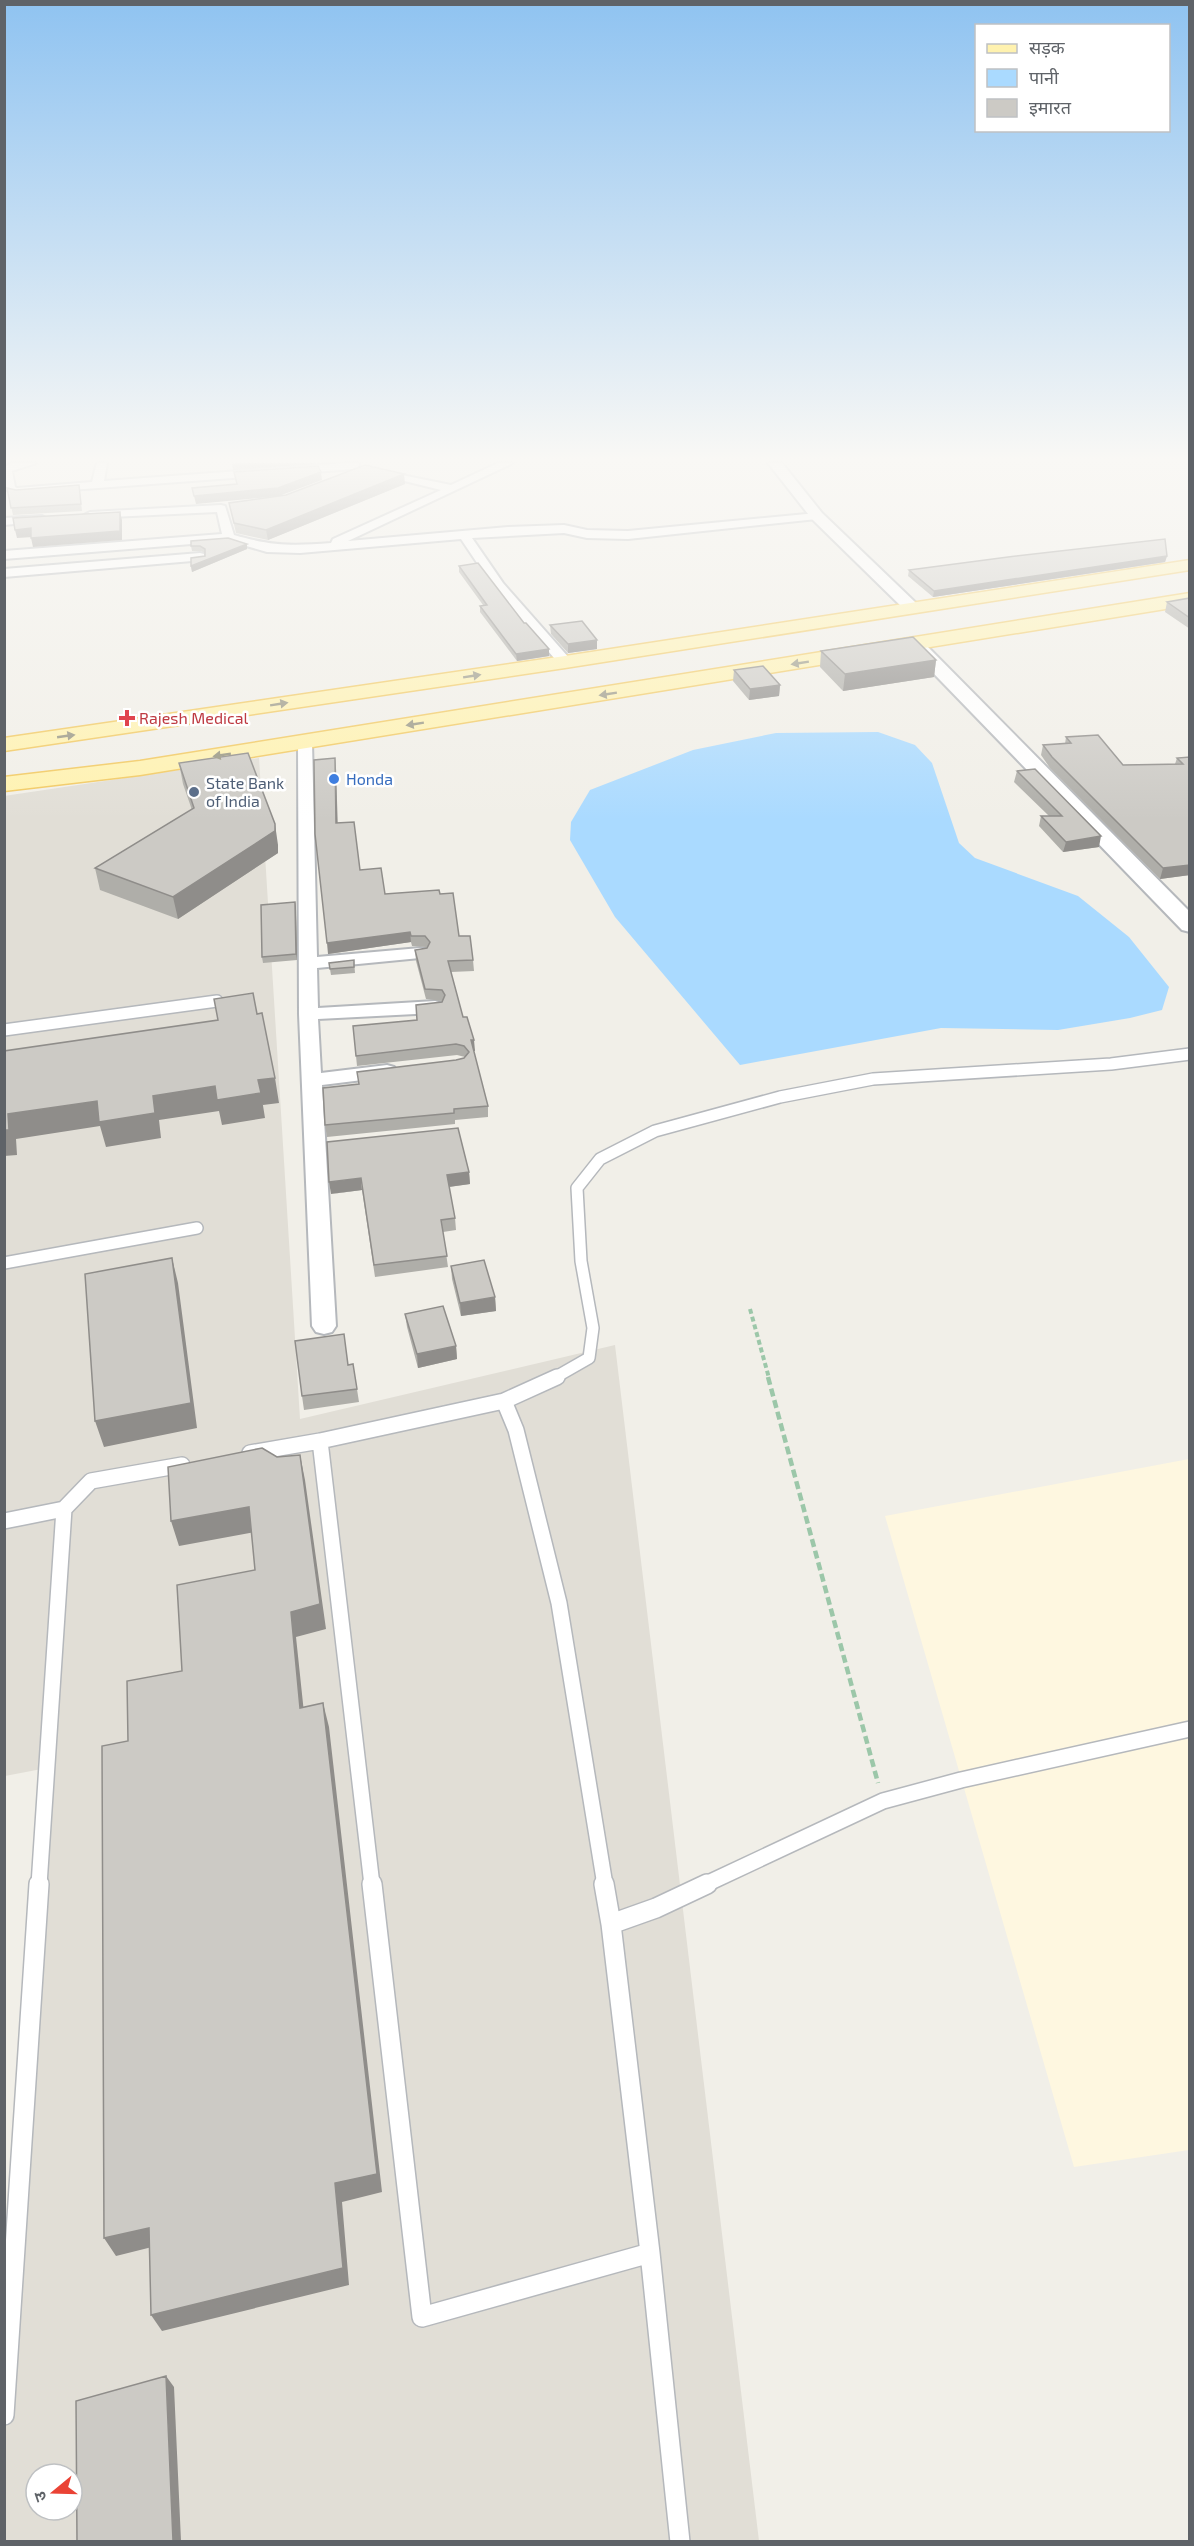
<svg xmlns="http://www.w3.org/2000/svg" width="1194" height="2546" viewBox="0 0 1194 2546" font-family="'Exo 2','Noto Sans Devanagari',sans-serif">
	<rect width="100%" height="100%" fill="#f1efe8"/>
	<path fill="#fef7e0" d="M1189,1459V2150L1074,2167L885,1516Z"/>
	<path fill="#e1ded6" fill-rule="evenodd" d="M259,758L300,1419L615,1345L759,2541H5V2337L52,1767L5,1776L4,796ZM36,2474H72V2510H36Z"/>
	<path fill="#aadaff" d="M878,732L915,745L932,763L959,843L975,858L1078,896L1129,937L1169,987L1162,1010L1130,1018L1058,1030L941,1028L740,1065L615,917L570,840L571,822L590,790L693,750L776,733Z"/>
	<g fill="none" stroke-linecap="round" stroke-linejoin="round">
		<defs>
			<path id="service-far2" d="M4,1030L217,1001
				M4,1263L197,1228
				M554,1378L589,1358L593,1328L581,1261L577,1188L600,1159L655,1131L780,1097L873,1079L1111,1064L1190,1054"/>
			<path id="service-far1" d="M504,1401L516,1430L559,1603L605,1885
				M320,1441L372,1885
				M250,1453L320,1441L504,1401L557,1377
				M4,1521L64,1509
				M39,1885L64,1509L91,1481L182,1465
				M704,1885L883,1801L961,1780L1190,1729"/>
			<path id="service" d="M372,1884L422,2317L650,2253
				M604,1884L611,1924
				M4,2415L39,1884
				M680,2542L650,2253L611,1924L656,1908L707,1884"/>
			<path id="minor" d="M12,463H36L12,471L15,487L17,488L92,482L97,463H107L104,481L346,463H359V466L354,469L17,494L4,489V467Z
				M498,463H513L348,541L508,527L564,525L587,530L628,531L817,513L823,516L817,519L628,539L587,538L564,533L472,538L503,583L570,659L572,662L570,665H560L494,588L461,539L300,553L267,552L229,541L4,559V551L222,534L217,512L90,518L84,515L90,512L221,505L225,506L234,535C272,546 292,546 331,543L333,539L441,490L372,473V469L451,485Z
				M42,516L48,519L46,521L4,525V518Z
				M200,553L204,554V560L4,577V569Z
				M305,738L312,742L317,957L420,948L426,949L429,953L426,957L420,958L317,968L318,1008L435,1001L442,1003L444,1007L442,1011L435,1013L318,1019L321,1073L387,1065L394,1067L397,1071L394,1075L387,1077L322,1085L336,1326L332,1332L324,1334L316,1332L312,1326L299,1014L298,742Z"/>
			<path id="tertiary" d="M768,463H782L822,513L917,604L919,607L917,610H905L812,519Z
				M915,639L921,640L1190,912V932L1182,930L909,648L907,644L909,640Z"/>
			<path id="primary" d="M1190,560V570L565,668L4,751V738L565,656Z
				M1190,593V605L140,775L4,791V777L140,761Z"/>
		</defs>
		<use href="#service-far2" stroke="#b5b8bc" stroke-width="14"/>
		<use href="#service-far1" stroke="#b5b8bc" stroke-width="18"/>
		<use href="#service" stroke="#b5b8bc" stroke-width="22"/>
		<use href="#minor" stroke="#b5b8bc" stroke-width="4"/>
		<use href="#tertiary" stroke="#b5b8bc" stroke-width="4"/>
		<use href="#primary" stroke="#f2c960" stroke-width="3"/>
		<path stroke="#9cc7a9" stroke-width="4" stroke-dasharray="5 3" stroke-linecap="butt" d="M750,1309L769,1378"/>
		<path stroke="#9cc7a9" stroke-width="4.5" stroke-dasharray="8 4" stroke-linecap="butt" d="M768,1377L878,1783"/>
		<use href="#service-far2" stroke="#fff" stroke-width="11"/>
		<use href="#service-far1" stroke="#fff" stroke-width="15"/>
		<use href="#service" stroke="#fff" stroke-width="19"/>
		<use href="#minor" fill="#fff" fill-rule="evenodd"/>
		<use href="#tertiary" fill="#fff" fill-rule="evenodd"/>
		<use href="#primary" fill="#fff2af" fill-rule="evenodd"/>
	</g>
	<path fill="#afaea9" d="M405,484L268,540L236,533L229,503Z
		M79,485L82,511L13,515L7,488L16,490Z
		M247,544V549L192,572L191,566L205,556V553L201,551H192L191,546Z
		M1167,556L1165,562L933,597L908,576L909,570Z
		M459,566L549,656L517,661L480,612V606L483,605L459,572Z
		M1190,598V629L1165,612L1167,602Z
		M550,625L597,649L568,653L551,634Z
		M821,651L936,660L934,677L843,691L820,667Z
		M734,670L780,685L779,696L749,700L733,681Z
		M1066,737L1123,765L1175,764L1177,758L1190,757V875L1160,879L1050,768L1041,755L1043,745L1065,744Z
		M179,763L278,845V853L178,919L100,890L95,868L192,810L183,784Z
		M336,768L337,823L360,870L385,894H440L459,936L473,960L474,971L451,972L463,1017L475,1051H473L488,1106V1117L455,1120V1124L327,1137L325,1125L359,1084L456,1060L464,1058L465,1057L457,1055L357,1066L353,1026L417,1020L442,1002V1001L426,999L416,961L415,950L427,948L426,947L412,946L411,942L328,954Z
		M1017,771L1099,847L1063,852L1039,826L1041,816H1049L1014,782Z
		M295,902L296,908L297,960L263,963L262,957Z
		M354,960L355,973L331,975L329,963Z
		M469,1172L470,1184L449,1187L455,1218L456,1230L443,1232L448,1267L375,1277L362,1190L331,1194Z
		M451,1266L495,1297L496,1311L461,1316L452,1279Z
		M405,1314L456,1346L457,1359L418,1368L407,1327Z
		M353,1364L359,1402L304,1410L302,1396L348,1365Z"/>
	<path fill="#8f8d8a" d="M242,463H313V464L233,470L232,464Z
		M321,472L322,480L279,496L196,504L194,496Z
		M404,474L405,484L268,540L266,530Z
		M120,512L122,520V540L33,547L31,538Z
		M31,528L33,537L17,538L15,530Z
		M247,544V549L192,572L191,566Z
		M1167,556L1165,562L933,597L934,591Z
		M597,640V649L568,653V644Z
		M549,649V656L517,661L516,654Z
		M936,660L934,677L843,691L845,674Z
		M780,685L779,696L749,700L750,689Z
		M335,758L336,768L338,833L336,823Z
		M275,824L278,845V853L178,919L173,897Z
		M1101,836L1099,847L1063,852L1066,842Z
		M1190,865V875L1160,879L1163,868Z
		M295,902L296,908L297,960L296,954Z
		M410,932L411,942L328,954L327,943Z
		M471,1040H474L475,1051H471Z
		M275,1078L279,1103L263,1105L258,1080Z
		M215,1086L261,1093L265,1118L222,1125L219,1111L159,1120L161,1138L106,1147L100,1126L16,1139L17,1155L4,1156V1130L8,1114L97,1101L153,1096Z
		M469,1172L470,1184L448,1187L447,1175Z
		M361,1178L362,1190L331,1194L329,1182Z
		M172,1258L178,1283L197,1428L104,1447L95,1421Z
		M495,1297L496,1311L461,1316L460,1303Z
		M456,1346L457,1359L418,1368L417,1354Z
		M300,1455L305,1480L326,1629L296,1637L306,1732L300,1708L291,1612Z
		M249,1507L255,1532L179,1546L171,1521Z
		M323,1703L329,1727L382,2192L342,2202L349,2285L162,2331L151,2315L335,2183Z
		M149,2228L160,2245L116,2256L104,2238Z
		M166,2376L174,2387L181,2541H173Z"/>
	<path fill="#cccac5" stroke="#8f8d8a" stroke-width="1.5" d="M365,465L404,474L266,530L234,523L229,503L286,495Z
		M318,466L321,472L278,488L194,496L192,488L237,484L234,472Z
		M79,485L81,504L11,508L7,488L16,490Z
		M120,512V531L31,538V528L15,530L13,518Z
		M228,538L247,544L191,566V558L205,556V549L200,546H191V541Z
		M1165,539L1167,556L934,591L909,570L1008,557Z
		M478,563L524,623H526L549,649L516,654L480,606L487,605L459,566Z
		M1190,598V618L1167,602Z
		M582,621L597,640L568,644L550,625Z
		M913,637L936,660L845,674L821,651Z
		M763,666L780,685L750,689L734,670Z
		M1098,735L1123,765L1183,764L1177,758L1190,757V865L1163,868L1052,757L1043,745L1071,743L1066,737Z
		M248,753L275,824V831L173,897L95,868L194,808L179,763Z
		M335,758L336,823L354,822L360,870L381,868L385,894L439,890L440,894L453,893L459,936H470L473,960L448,961L463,1017H467L474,1040H471L488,1106L454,1109V1113L325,1125L323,1088L359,1084L357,1072L456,1060L464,1058L469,1052L464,1046L456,1044L356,1056L353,1026L417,1020L416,1005L442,1002L445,995L442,990L425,989L415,950L427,948L430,942L425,936H411L410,932L327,943L315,834L314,760Z
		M1035,769L1101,836L1066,842L1041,816H1062L1017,771Z
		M295,902L296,954L262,957L261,905Z
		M354,960V967L330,969L329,963Z
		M253,993L257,1014L262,1013L275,1078L258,1080L261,1093L217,1100L215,1086L153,1096L155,1113L99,1122L97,1101L8,1114L9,1130H4V1051L218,1020L214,999Z
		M458,1128L469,1172L447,1175L455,1218L441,1220L447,1256L374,1265L361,1178L329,1182L327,1142Z
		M172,1258L191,1403L95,1421L85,1274Z
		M484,1260L495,1297L460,1303L451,1266Z
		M443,1306L456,1346L417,1354L405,1314Z
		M344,1334L348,1365L353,1364L357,1389L302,1396L295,1341Z
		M262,1448L277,1457L300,1455L320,1604L291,1612L300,1708L323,1703L377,2174L335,2183L343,2268L151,2315L149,2228L104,2238L102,1746L128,1741L127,1681L182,1671L177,1585L255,1570L249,1507L171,1521L168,1467Z
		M166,2376L173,2541H77L76,2401Z"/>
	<defs><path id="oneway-solid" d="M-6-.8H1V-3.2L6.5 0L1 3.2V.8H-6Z" transform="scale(1.5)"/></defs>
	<g fill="#979581">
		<use href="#oneway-solid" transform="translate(800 663) rotate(171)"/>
		<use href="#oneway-solid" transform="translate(472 676) rotate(-9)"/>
		<use href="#oneway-solid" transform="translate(608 694) rotate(171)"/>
		<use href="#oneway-solid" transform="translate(279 704) rotate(-9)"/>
		<use href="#oneway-solid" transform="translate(415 724) rotate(171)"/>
		<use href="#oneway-solid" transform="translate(66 736) rotate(-8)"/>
		<use href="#oneway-solid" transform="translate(222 755) rotate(171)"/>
	</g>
	<linearGradient id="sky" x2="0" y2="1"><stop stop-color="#8fc3f1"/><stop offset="0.56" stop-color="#f9f8f5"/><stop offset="1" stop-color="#f9f8f5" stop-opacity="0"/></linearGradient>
	<rect width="1194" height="820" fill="url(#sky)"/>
	<path fill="#e0444e" stroke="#fff" stroke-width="2" d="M124 709h6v6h6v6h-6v6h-6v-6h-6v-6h6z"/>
	<circle fill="#3f7fe0" stroke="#fff" stroke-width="2" cx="334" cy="779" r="6"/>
	<circle fill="#5c6f8a" stroke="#fff" stroke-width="2" cx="194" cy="792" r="6"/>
	<g text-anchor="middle" stroke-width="5" stroke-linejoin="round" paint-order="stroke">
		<g font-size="16" fill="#be3a42" stroke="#fff" text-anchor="start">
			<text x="139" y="724">Rajesh Medical</text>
		</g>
		<g font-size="16" fill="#366cbe" stroke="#fff" text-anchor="start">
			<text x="346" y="785">Honda</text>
		</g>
		<g font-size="16" fill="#4e5e75" stroke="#fff" text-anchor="start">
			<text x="206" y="789">State Bank<tspan x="206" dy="18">of India</tspan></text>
		</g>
	</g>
	<rect width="1194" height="2546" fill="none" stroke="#5f6368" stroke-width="12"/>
	<rect x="975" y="24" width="195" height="108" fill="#ffffff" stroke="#bfc1c3" stroke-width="1.5"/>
	<rect x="987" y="44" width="30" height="9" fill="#fff2af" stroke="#bfc1c3" stroke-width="1.5"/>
	<text x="1029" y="54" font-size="18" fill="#5f6368">सड़क</text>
	<rect x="987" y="69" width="30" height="18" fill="#aadaff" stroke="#bfc1c3" stroke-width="1.5"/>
	<text x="1029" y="84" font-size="18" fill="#5f6368">पानी</text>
	<rect x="987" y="99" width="30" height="18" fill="#cccac5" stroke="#bfc1c3" stroke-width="1.5"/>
	<text x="1029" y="114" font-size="18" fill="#5f6368">इमारत</text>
	<g transform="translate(54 2492) rotate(251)"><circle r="28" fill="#ffffff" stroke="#bfc1c3" stroke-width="1.5"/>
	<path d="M0-4.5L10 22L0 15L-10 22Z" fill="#ea4335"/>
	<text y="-9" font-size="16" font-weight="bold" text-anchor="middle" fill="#5f6368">उ</text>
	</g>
</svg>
